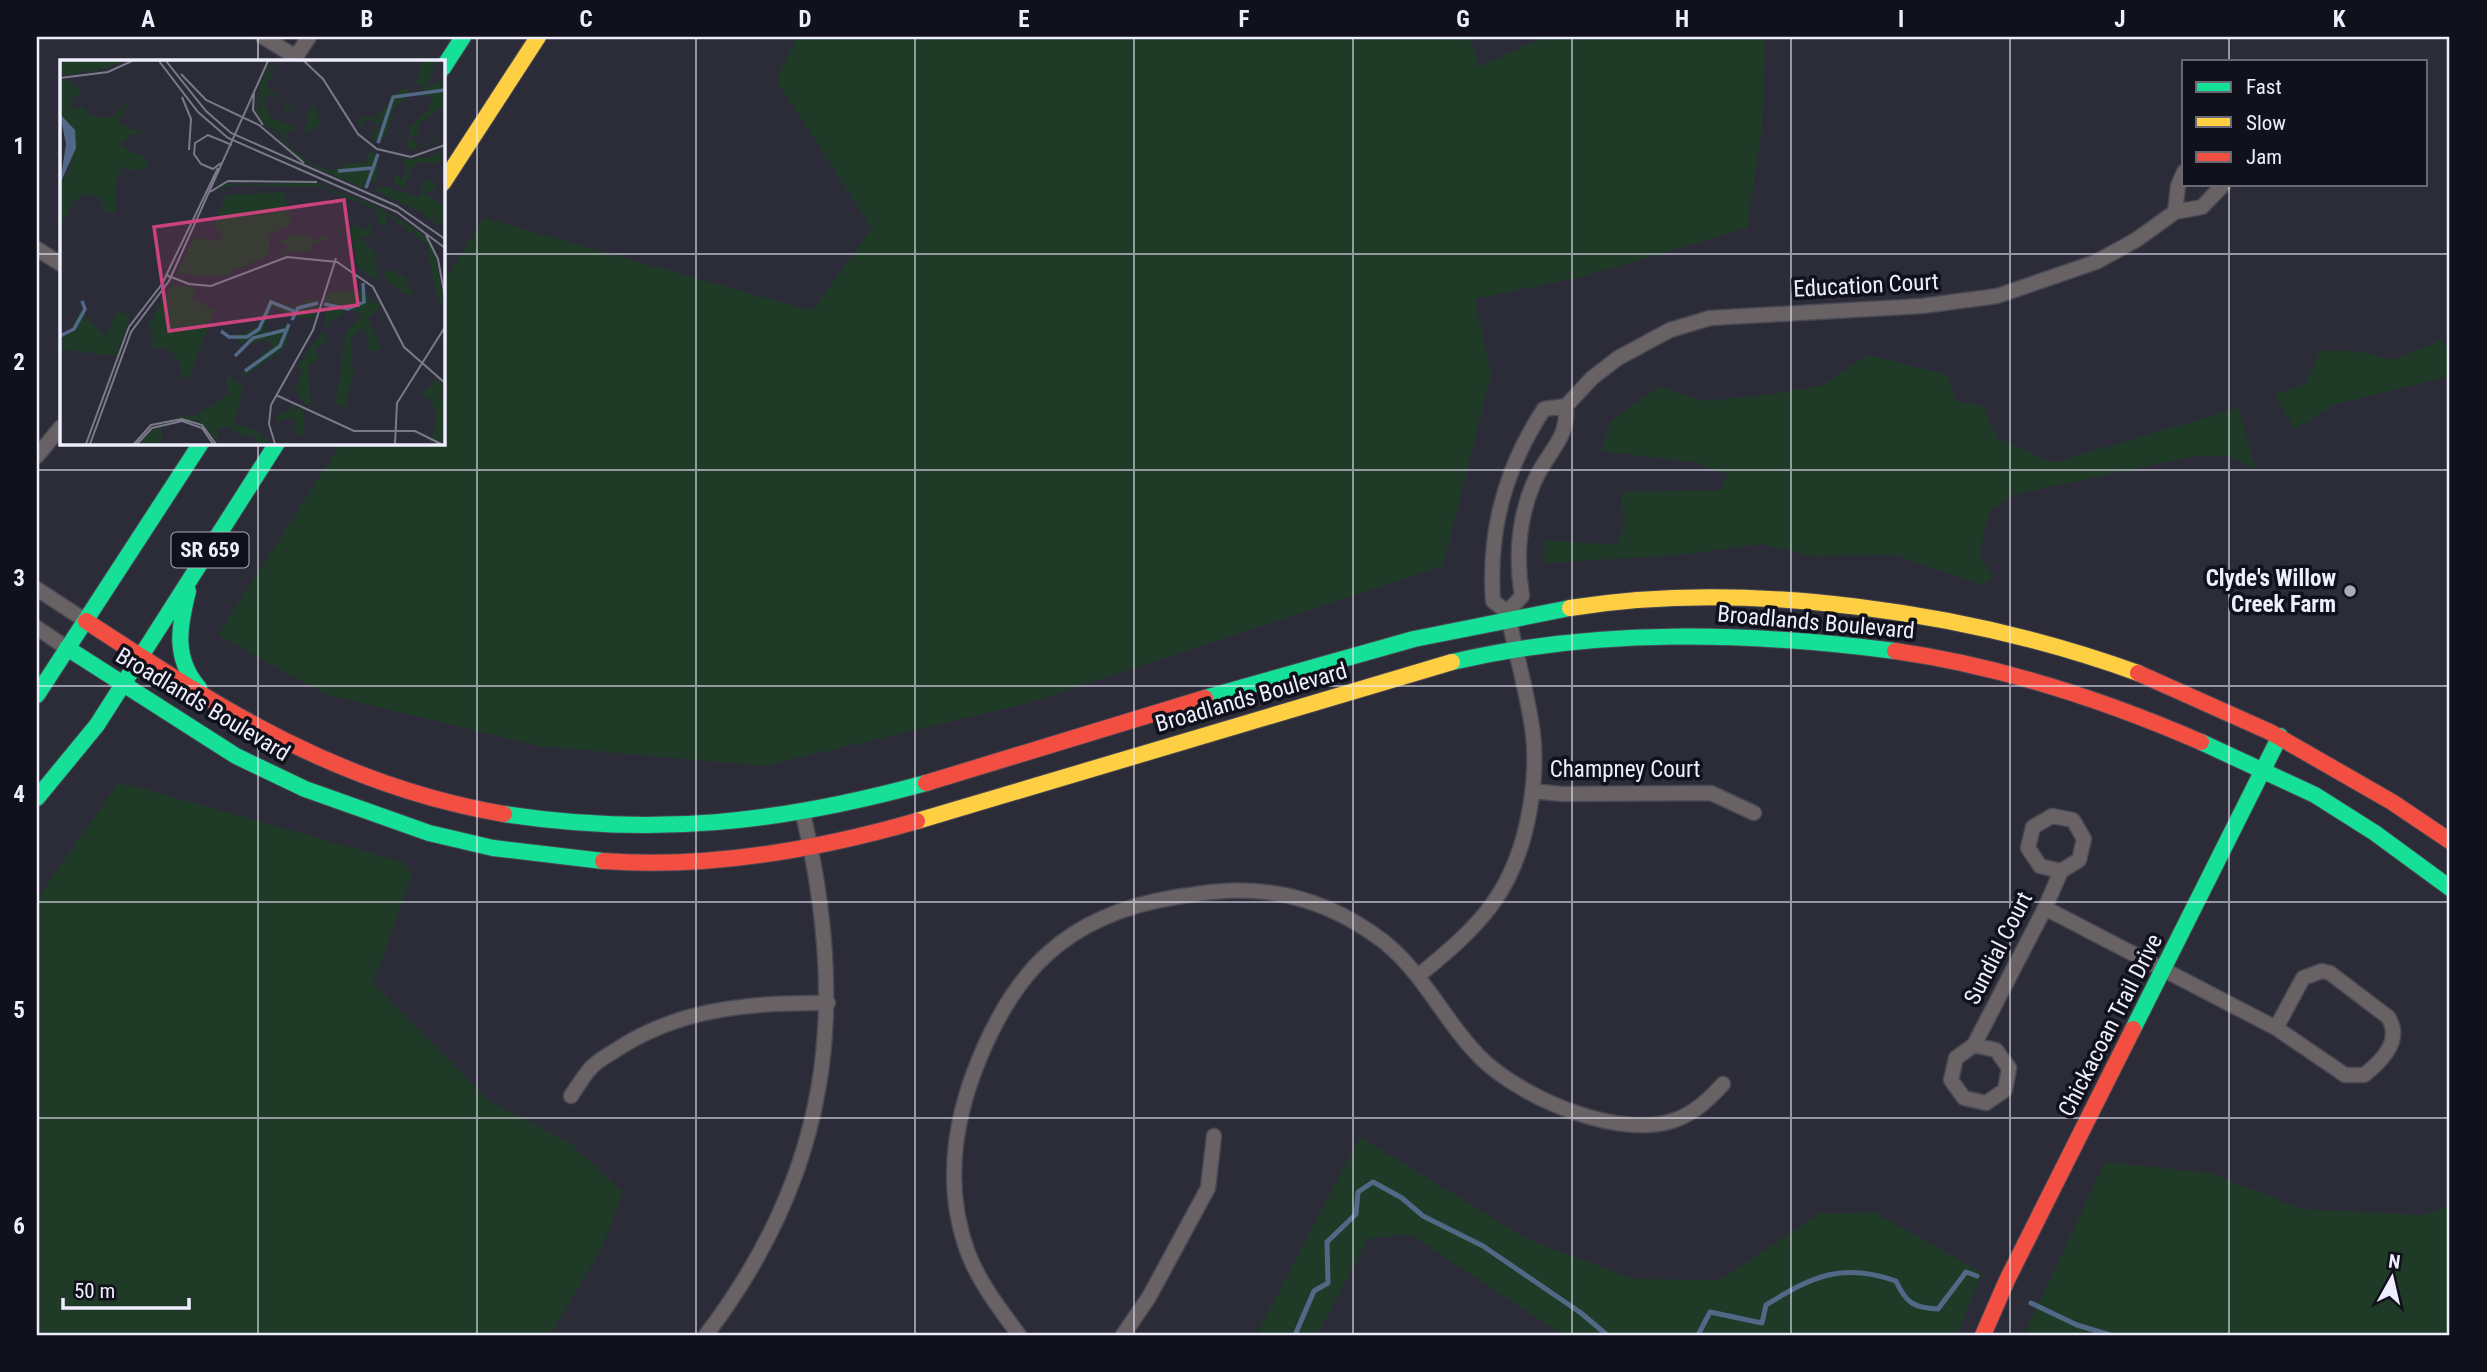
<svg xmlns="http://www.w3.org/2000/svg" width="2487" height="1372" viewBox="0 0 2487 1372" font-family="'Roboto Condensed',sans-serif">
	<rect width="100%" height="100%" fill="#2c2c39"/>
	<path fill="#1f3b28" d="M797,37H1469L1480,67L1543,37H1765L1762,129L1747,228L1585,276L1475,299L1491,374L1443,566L1024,704L764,766L539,746L325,694L218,635L341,443H443V283L484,218L812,311L872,228L776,80Z
		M2441,340L2450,351V376L2336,404L2295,429L2274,395L2306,383L2320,351H2356L2394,360Z
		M1868,355L1947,375L1956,401L1983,406L1997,438L2053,463L2238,408L2256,469L2227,456H2195L2012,495L1989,512L1979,555L1993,576L1982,585L1896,555L1814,556L1760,544L1679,555L1544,563L1545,540L1617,545L1624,527L1621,492L1721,490L1728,474L1691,462L1601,451L1611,421L1660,386L1702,401L1759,396L1821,386Z
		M119,782L403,862L412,875L373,983L489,1101L570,1143L623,1192L601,1250L550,1335H37V899Z
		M1360,1137L1529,1240L1634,1279L1720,1280L1818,1214L1874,1212L1982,1273L1957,1335H1563L1409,1234L1368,1239L1317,1335H1256Z
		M2105,1162L2209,1173L2302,1209L2422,1215L2450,1207V1335H2024Z"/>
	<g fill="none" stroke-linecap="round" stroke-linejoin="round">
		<path stroke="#516987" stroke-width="5" d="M2031,1303L2077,1325L2110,1335
			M1295,1335L1314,1291L1328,1283L1327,1242L1356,1214L1358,1192L1373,1182L1402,1198L1423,1216L1483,1246L1581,1313L1607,1335
			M1698,1335L1710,1312L1762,1323L1766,1305C1813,1276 1842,1262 1896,1281C1906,1303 1914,1308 1938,1309L1966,1272L1977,1276"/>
		<defs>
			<path id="street" d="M263,37L296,57
				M293,61L309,37
				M2175,212L2178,186L2184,172
				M37,249L61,264
				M1566,406L1592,378L1618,358L1670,330L1710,318L1922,306L1997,296L2096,262L2136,240L2175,212L2202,207L2224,184
				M1566,406C1568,438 1552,447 1538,474C1519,511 1515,555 1522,596L1507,612L1493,601C1488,530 1505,468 1544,409Z
				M37,456L61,427
				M37,589L86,621
				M37,628L67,648
				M1533,791L1562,794L1711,793L1754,813
				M2045,908L2276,1028
				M2322,971L2330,973L2388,1017C2403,1040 2382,1061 2364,1075H2345L2276,1028L2303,978Z
				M1418,976C1481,925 1516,891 1530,808C1534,784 1536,758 1533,734C1528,693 1515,653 1508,613
				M1974,1045L1996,1050L2009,1068L2005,1090L1986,1103L1964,1098L1951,1080L1956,1058L1974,1045L2045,908L2061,871L2079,860L2084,839L2073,820L2052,816L2033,827L2028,848L2040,866L2061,871
				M571,1096C577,1087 583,1077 590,1069C596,1061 607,1056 616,1050C679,1008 754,1002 828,1003
				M706,1335C830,1172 850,1010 803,814
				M1019,1335C1000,1309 980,1284 968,1253C946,1194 952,1133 973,1075C1011,972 1065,915 1176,897C1202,893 1228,889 1254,891C1301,894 1345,912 1383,941C1425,974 1446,1025 1484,1061C1525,1099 1620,1140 1675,1120C1695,1113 1709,1099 1723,1084
				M1123,1335L1149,1297L1208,1188L1214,1136"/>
			<path id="fast" d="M443,68L463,37
				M188,591C179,627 173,658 199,688
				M67,648L236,756L305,789L429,833L493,848L603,861
				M1452,662C1598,628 1747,632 1895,651
				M37,695L201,443
				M1205,698L1414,639L1570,608
				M2201,742L2315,795L2375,833L2450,888
				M37,798L97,725L277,443
				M504,814C654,837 780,823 926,783
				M2133,1029L2280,736"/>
			<path id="slow" d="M443,183L538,37
				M1570,608C1747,579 1970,612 2138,673
				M917,821L1452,662"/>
			<path id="jam" d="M86,621C222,710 340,786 504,814
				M1895,651C2001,666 2104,700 2201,742
				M2138,673L2270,732L2392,802L2450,841
				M926,783L1205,698
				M603,861C709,869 816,850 917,821
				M1983,1335L2007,1280L2133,1029"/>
		</defs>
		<use href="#street" stroke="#484854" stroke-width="17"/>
		<use href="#fast" stroke="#484854" stroke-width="18"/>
		<use href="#slow" stroke="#484854" stroke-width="18"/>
		<use href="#jam" stroke="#484854" stroke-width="18"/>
		<use href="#street" stroke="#686264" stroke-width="14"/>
		<use href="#fast" stroke="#16e098" stroke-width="16"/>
		<use href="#slow" stroke="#ffcf43" stroke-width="16"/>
		<use href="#jam" stroke="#f24e42" stroke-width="16"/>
	</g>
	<path fill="none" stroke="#eeeefe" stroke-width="2" stroke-opacity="0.55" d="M258,37V61M477,37V1335M696,37V1335M915,37V1335M1134,37V1335M1353,37V1335M1572,37V1335M1791,37V1335M2010,37V1335M2229,37V61M2229,184V1335M37,254H61M443,254H2450M258,443V1335M37,470H2450M37,686H2450M37,902H2450M37,1118H2450"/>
	<circle fill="#aaaab9" stroke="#11111c" stroke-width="2.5" cx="2350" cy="591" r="7"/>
	<g text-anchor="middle" stroke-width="7" stroke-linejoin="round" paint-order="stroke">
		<rect fill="#11111c" stroke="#acacba" stroke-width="2" x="171.5" y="532.5" width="77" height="35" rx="5"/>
		<g font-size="21" font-weight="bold" fill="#eeeefe">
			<text x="210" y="557">SR 659</text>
		</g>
		<g font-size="23" fill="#eeeefe" stroke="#11111c">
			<text transform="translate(1866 285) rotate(-3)" y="8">Education Court</text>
			<text transform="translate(1816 622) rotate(5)" y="8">Broadlands Boulevard</text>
			<text transform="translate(1251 697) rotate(-16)" y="8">Broadlands Boulevard</text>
			<text transform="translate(203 704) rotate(31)" y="8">Broadlands Boulevard</text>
			<text x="1625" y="777">Champney Court</text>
			<text transform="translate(1998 948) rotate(-63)" y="8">Sundial Court</text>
			<text transform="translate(2110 1025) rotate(-63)" y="8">Chickacoan Trail Drive</text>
		</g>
		<g font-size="23" font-weight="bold" fill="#eeeefe" stroke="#11111c" text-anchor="end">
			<text x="2336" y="586">Clyde's Willow<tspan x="2336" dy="26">Creek Farm</tspan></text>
		</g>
	</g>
	<g transform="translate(60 60)">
		<rect width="385" height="385" fill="#2c2c39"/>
		<path d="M0,1H66L48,8L0,16ZM361,1H375L368,26L356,24ZM214,5L215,9L208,10L214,17L207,20L208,28L237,51L226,50L222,39L214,35L206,36L204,45L211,57L235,68L222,78L219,71L208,67L246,101L306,124L304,128L258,109L234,95L199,58L206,63L196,52L194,42L199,34L197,49L201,50L199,28L208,8ZM8,20L23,32L12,38L13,53L21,45L33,57L52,58L71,36L58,63L84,74H71L62,84L71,93L83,95L89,108L72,111L65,106L55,122V152L48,154L38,137L26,134L14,142L0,167V124L10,109L15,70L0,54V21ZM381,22L385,55L382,47L359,64L357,71L361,73L366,82V83L361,73L351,77L359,87L376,79L380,81L347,91L350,67L370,48L371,36H363L361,28ZM341,30L350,29V36L334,48L325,78L313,81L312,75L324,60L317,64L307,58L300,68L297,59L313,56L322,59L319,53ZM255,45L261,64L245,75L248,54ZM310,91L319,95L316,122H300L272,111L290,102L304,104ZM381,91L380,104L361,101L350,111L345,127L334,124L335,114L341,121L348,109L342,100L369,97ZM365,118L372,123L376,120V129L364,133L385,146V167L374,154H371L385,170L356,149L313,130L322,126L360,137ZM255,123L315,146L362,173L375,194L385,248L377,238L367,184L327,155L326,169L319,163L315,149L260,127L175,125L154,130L160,124ZM223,132L228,148L219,147L206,154L229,150L230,165L210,174V194L161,217L118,213L133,178L159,181L163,175L154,165L166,135ZM309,157L312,172L308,178L300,177L316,194L317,222L297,205L293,182L297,180H292L288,170L272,173L293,167L298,158V168L308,169ZM240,174L255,180L269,174L271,178L253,183L251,190L218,193L231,185L221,184L225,178ZM325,209L344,216L349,229L367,231L356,230L350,235L338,230L324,217ZM112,225L134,228L133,238L154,251L129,318H122L121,306L111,291L102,287L95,291L89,264ZM299,230L309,234L310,243H317V238L322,245L308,259L322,290L309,291L306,271L302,269L291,278L293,314L285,348L276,344L285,275L302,253L286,249L279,258H272L266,268V252L262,250L267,233ZM210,239L232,247L250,239L259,242L255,258H233L212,246L204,269L217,275L221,266H230L227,282L220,292L186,315L182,312L213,285L206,279L191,284L177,281L178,275L198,267ZM20,251L46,277L57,252L71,256L55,296L0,289V279H5ZM262,272L269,282L256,288L258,301L248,305L251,343L247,347L235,330L243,311L237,307ZM167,315L183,327L174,364L197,370L209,384H198L195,376L179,375L166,365L157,370L159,384L140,361L112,357L134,356L161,340L167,334ZM377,319L385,325L380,332L385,346V383L372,378L377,355L369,338L361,334ZM232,345L244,352L243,374L235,375L234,357L216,361V354H224ZM102,367V384H80L91,371Z" fill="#1f3b28"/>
		<path d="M0,54L15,70L16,88L0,124L6,84Z" fill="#516987"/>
		<path fill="none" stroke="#516987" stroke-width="3.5" d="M318,83L333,37L385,30M278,111L313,108M306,128L318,94M264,244L288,249L304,242L303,223M232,260L238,248L258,243M161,271L169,277H187L199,269L211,242L236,252M0,276L14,269L25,249L22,241M175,296L193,278L225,270M185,311L220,286L229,264"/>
		<path fill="none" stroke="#7a7a88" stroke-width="2" d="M99,1L138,52L168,78L337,152L385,188M106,1L146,51L171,73L337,146L385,179M244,1L263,19L298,74L317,89L351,97L385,85M121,14L146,40L199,65L244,103M0,18L48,12L72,1M194,32L193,50L203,65M122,37L131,59L129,90M161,103L153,109L141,104L134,94L135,83L148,75L172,85M150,132L168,121L257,122M366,175L378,199L385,237M106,215L129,224L151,226L227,197L277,202L313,227L344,287L385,323M216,335L294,371H355L381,384M26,384L69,267L102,224L158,108M30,384L71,272L109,221L208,1M74,384L91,365L122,359L142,365L156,384M77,384L92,368L122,361L142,368L153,384M215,384L209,364L211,345L253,270L276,198M335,384L337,343L385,267"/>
		<path fill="#cb437c" fill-opacity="0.15" stroke="#cb437c" stroke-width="3.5" d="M284,140L298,245L109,271L94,167Z"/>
		<rect width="385" height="385" fill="none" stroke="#eeeefe" stroke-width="3.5"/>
	</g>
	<rect width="2487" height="1372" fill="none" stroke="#11111c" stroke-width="77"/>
	<rect x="2182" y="60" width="245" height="126" fill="#11111c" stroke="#696976" stroke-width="2"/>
	<rect x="2196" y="82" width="35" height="10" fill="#16e098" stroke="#696976" stroke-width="2"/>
	<text x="2246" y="94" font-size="21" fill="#eeeefe">Fast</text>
	<rect x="2196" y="117" width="35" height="10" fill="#ffcf43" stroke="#696976" stroke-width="2"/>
	<text x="2246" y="130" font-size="21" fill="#eeeefe">Slow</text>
	<rect x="2196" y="152" width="35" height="10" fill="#f24e42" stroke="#696976" stroke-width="2"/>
	<text x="2246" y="164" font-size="21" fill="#eeeefe">Jam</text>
	<g transform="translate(2392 1278) rotate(8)" stroke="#11111c" stroke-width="5" paint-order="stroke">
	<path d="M0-5L12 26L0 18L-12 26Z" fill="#eeeefe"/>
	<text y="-10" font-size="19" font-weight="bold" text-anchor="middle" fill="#eeeefe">N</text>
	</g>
	<path d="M63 1298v10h126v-10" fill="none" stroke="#eeeefe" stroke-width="3.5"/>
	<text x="74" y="1298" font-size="21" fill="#eeeefe" stroke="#11111c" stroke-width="5" paint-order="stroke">50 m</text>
	<rect x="38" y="38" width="2410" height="1296" fill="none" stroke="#eeeefe" stroke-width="2.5"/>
	<g font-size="23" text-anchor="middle" font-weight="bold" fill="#eeeefe">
		<text x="148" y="27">A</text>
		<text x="367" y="27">B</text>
		<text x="586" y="27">C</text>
		<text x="805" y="27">D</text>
		<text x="1024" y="27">E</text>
		<text x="1244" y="27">F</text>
		<text x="1463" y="27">G</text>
		<text x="1682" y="27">H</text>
		<text x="1901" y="27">I</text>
		<text x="2120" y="27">J</text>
		<text x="2339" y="27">K</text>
		<text x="19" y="154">1</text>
		<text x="19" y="370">2</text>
		<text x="19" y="586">3</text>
		<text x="19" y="802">4</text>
		<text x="19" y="1018">5</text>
		<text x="19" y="1234">6</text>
	</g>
</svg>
